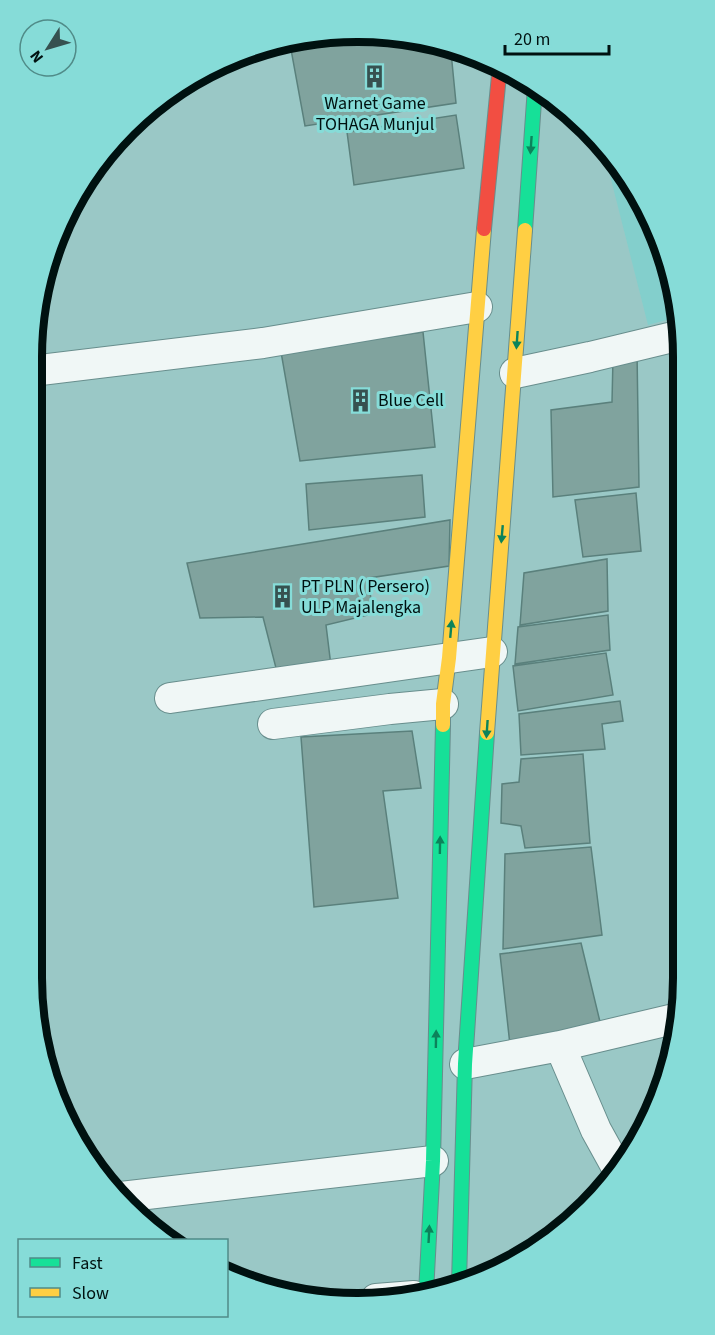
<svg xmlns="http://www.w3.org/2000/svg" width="715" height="1335" viewBox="0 0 715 1335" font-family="'Source Sans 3',sans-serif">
	<rect width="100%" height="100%" fill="#9ac8c6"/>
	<path fill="#83cfcc" d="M603,148L628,176L659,233L681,316L648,325Z"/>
	<path fill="#80a39e" stroke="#5a807c" stroke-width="1.5" d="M379,32L451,52L456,103L305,126L290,44Z
		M456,115L464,168L354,185L347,132Z
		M423,332L435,447L300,461L281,352Z
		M637,351L639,487L553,497L551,410L612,402L613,358Z
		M422,475L425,517L309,530L306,484Z
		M636,493L641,551L583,557L575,500Z
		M450,520L449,566L369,578L372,614L326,625L331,666L278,676L263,617L200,618L187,563Z
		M607,559L608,611L520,625L524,573Z
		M608,615L610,650L515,664L518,627Z
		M606,653L613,695L518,711L513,666Z
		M620,701L623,721L602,724L605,749L521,755L519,714Z
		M412,731L421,788L383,791L398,898L314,907L301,737Z
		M583,754L590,843L525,848L521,826L501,823L502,784L519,782L521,759Z
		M591,847L602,935L503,949L505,854Z
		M581,943L601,1026L510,1045L500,954Z"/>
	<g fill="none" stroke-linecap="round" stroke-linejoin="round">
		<defs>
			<path id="street" d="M32,371L263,343L477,307
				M515,373L590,357L681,335
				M170,698L492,652
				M273,724L390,709L443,704
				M560,1046L596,1130L617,1168
				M465,1064L560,1046L678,1018
				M121,1197L433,1161
				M376,1299L414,1296"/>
			<path id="fast" d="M525,230L535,87
				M459,1283L465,1064L487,733
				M426,1293L433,1161L443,725"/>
			<path id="slow" d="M443,725V704L449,658L484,229
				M487,733L525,230"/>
			<path id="jam" d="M484,229L500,65"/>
		</defs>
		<use href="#street" stroke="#688e8d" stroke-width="32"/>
		<use href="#fast" stroke="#688e8d" stroke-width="16"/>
		<use href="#slow" stroke="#688e8d" stroke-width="16"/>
		<use href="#jam" stroke="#688e8d" stroke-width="16"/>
		<use href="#street" stroke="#f0f7f6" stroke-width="30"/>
		<use href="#fast" stroke="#16e098" stroke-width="14"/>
		<use href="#slow" stroke="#ffcf43" stroke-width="14"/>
		<use href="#jam" stroke="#f24e42" stroke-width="14"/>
	</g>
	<defs><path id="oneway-solid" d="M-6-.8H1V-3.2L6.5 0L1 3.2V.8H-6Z" transform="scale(1.5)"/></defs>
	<g fill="#0c835b">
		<use href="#oneway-solid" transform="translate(531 145) rotate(94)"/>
		<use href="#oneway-solid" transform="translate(517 340) rotate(94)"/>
		<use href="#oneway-solid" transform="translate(502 534) rotate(95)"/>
		<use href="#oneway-solid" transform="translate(451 629) rotate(-85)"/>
		<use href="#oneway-solid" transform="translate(487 729) rotate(94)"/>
		<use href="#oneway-solid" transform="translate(440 845) rotate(-89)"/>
		<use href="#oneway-solid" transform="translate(436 1039) rotate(-89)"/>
		<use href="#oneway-solid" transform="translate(429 1234) rotate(-87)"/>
	</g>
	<defs>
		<symbol id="building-bare" viewBox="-9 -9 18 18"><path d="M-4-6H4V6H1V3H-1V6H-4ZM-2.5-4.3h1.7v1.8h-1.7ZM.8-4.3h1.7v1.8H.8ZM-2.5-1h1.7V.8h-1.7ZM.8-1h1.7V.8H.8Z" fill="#365150" stroke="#86dcd8" stroke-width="2.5" paint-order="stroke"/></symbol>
	</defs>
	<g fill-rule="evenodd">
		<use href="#building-bare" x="358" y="60" width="33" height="33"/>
		<use href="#building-bare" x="344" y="384" width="33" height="33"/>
		<use href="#building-bare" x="266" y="580" width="33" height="33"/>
	</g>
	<g text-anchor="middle" stroke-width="6" stroke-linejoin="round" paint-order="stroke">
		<g font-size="18" fill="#001110" stroke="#86dcd8" text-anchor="start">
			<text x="375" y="109" text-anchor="middle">Warnet Game<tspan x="375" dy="21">TOHAGA Munjul</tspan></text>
			<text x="378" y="406">Blue Cell</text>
			<text x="301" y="592">PT PLN ( Persero)<tspan x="301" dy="21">ULP Majalengka</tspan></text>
		</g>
	</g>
	<path d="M0 0H715V1335H0ZM357 42H358A315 315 0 0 1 673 357V978A315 315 0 0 1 358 1293H357A315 315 0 0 1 42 978V357A315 315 0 0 1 357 42Z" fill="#86dcd8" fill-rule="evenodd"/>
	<path fill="none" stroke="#001110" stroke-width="8" d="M357 42H358A315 315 0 0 1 673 357V978A315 315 0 0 1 358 1293H357A315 315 0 0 1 42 978V357A315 315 0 0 1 357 42Z"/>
	<rect x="18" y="1239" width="210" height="78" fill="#86dcd8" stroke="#508b88" stroke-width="1.5"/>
	<rect x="30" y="1258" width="30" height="9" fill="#16e098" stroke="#508b88" stroke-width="1.5"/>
	<text x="72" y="1269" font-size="18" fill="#001110">Fast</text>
	<rect x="30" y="1288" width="30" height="9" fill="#ffcf43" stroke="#508b88" stroke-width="1.5"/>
	<text x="72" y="1299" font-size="18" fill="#001110">Slow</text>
	<g transform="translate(48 48) rotate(233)"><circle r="28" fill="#86dcd8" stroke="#508b88" stroke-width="1.5"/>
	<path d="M0-4.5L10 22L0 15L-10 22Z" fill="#365150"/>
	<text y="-9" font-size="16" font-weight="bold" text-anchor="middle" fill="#001110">N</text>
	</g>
	<path d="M505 45v9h104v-9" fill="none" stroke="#001110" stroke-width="3"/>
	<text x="514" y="45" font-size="18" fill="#001110" stroke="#86dcd8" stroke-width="4.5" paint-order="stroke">20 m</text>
</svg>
